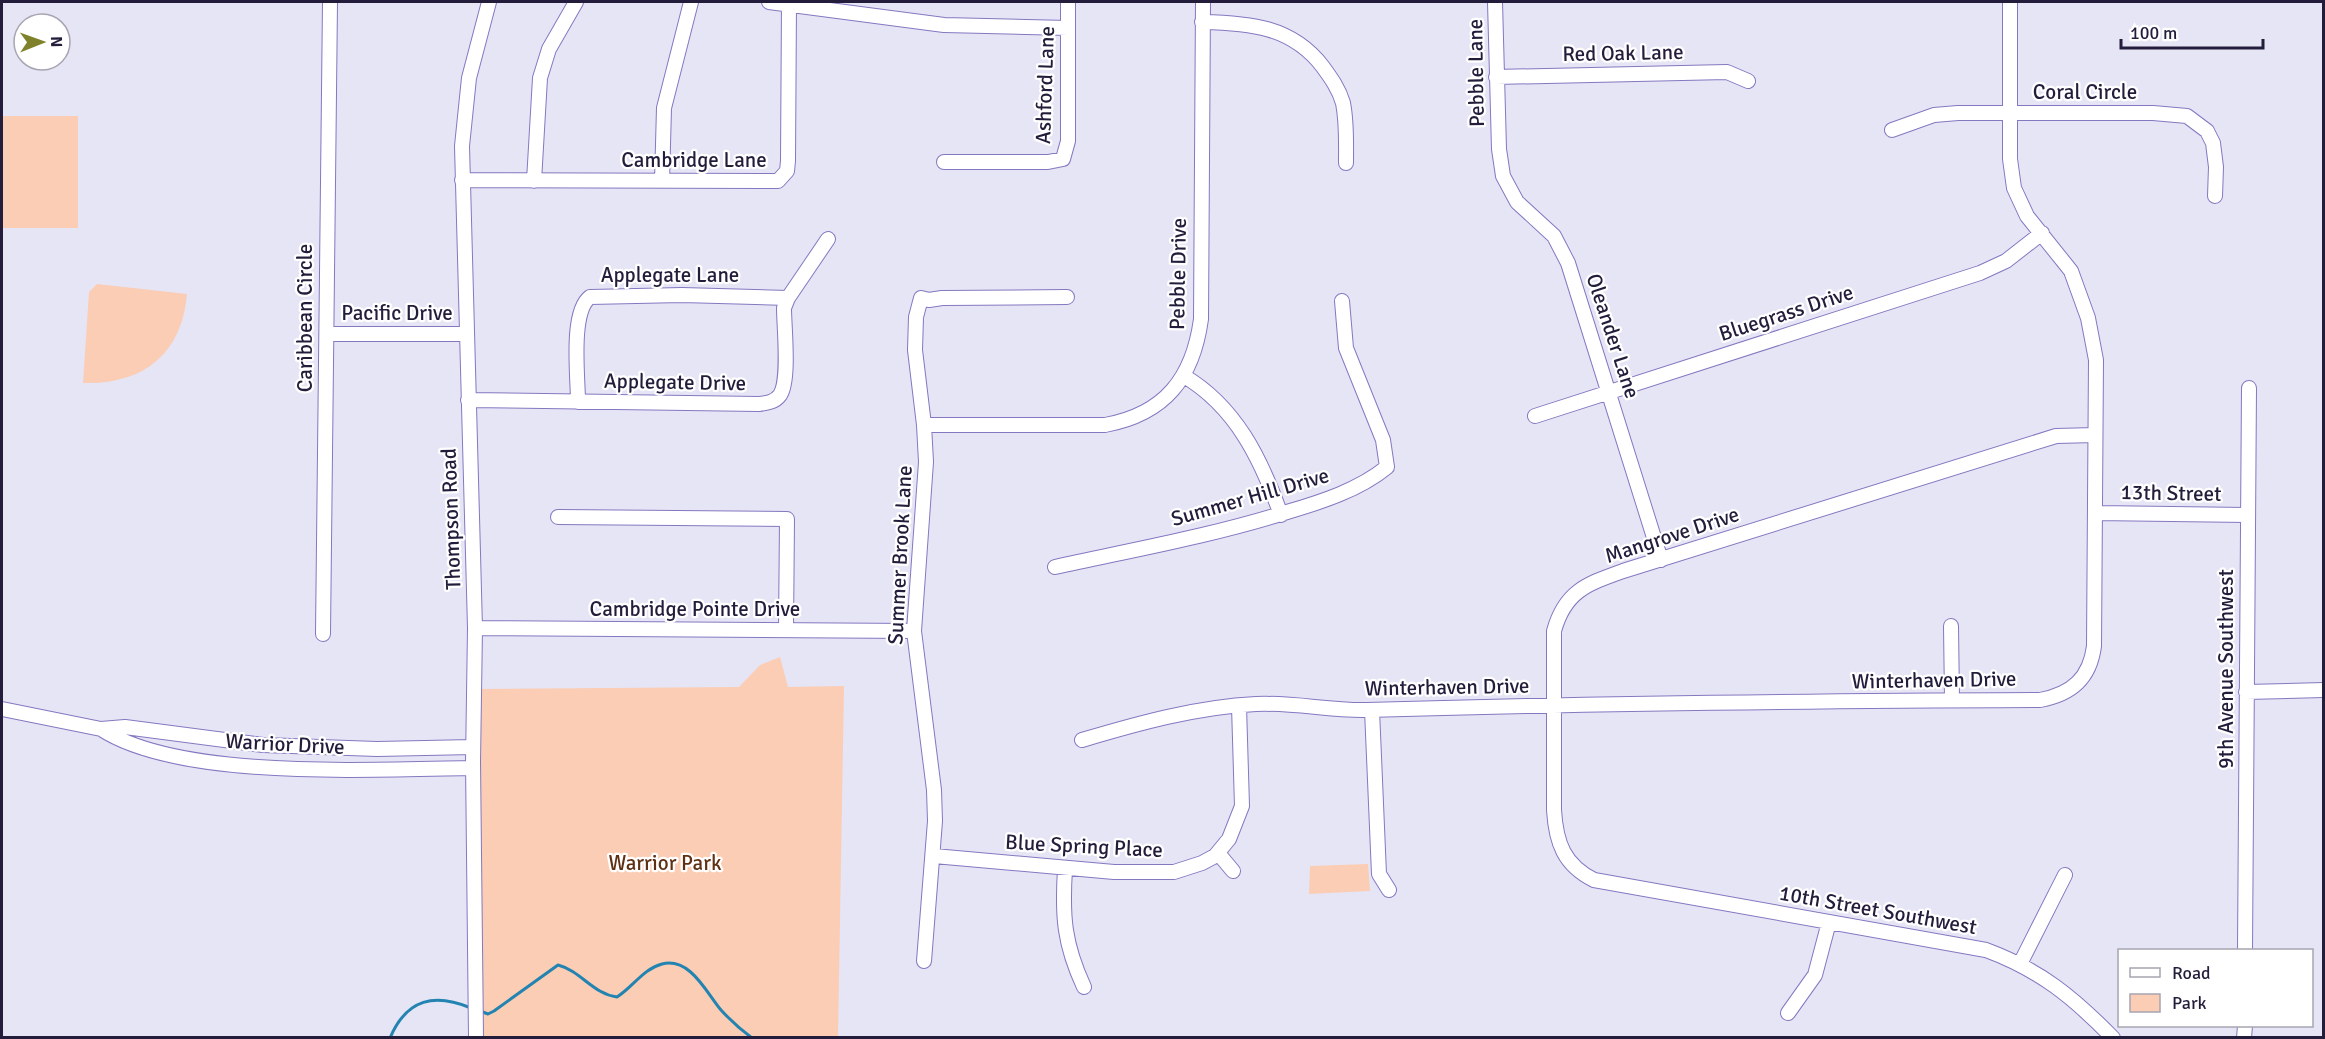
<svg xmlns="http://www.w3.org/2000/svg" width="2325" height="1039" viewBox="0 0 2325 1039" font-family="Signika,sans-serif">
	<rect width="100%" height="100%" fill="#e6e5f5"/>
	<path fill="#fbcdb4" d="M2,116H78V228H2Z
		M97,284L187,294C182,354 143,385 83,383L89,292Z
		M780,657L788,687L844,686L838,1037L477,1038L479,689L739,687L760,665Z
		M1368,864L1370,891L1309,894L1310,866Z"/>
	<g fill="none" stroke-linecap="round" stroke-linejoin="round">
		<path stroke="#2383b1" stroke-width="3" d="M480,1011L488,1014L494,1011L558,965C581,971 593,994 617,997C633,987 643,969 662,964C690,957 706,992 721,1010C731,1021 740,1029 752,1038
			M168,1038H186
			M390,1038C407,998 435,993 471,1008"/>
		<defs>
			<path id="minor" d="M769,2L944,25L1068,28
				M1495,2L1499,149L1503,176L1517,202L1554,236L1568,263L1661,560
				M1202,22C1249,23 1292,26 1323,67C1331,78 1339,89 1343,103C1347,123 1346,143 1346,163
				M1496,77L1727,72L1748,81
				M1892,130L1934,115L1958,113H2153L2187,116L2207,131L2213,143L2216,167L2215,196
				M944,162H1048L1063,159L1068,141V2
				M462,180L778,181L787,171L788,161L789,2
				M534,181L540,78L549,49L576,2
				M662,181L664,108L691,2
				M327,334H466
				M1184,376C1236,407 1261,459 1281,515
				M468,400L759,404C767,403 775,402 780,395C790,380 784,327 784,308L788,298L828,239
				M578,402C578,377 570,312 590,297L682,295L788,298
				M1535,416L1980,273L2006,261L2042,233
				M924,425H1105C1165,414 1193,378 1201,319L1203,2
				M2095,435L2056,436L1623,571C1587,584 1565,591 1554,631V810C1556,843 1564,865 1594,880L1986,950C2040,970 2073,997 2113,1038
				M2096,513L2247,515
				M558,517L787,519L786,630
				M1055,567C1132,550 1211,536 1287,512C1321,502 1359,490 1387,467L1383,440L1346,348L1342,301
				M1951,626L1952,700
				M475,628L914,631
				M323,634L330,2
				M2246,692L2324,690
				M2,709L101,729L125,727L263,745L377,749L473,747
				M1372,710L1379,874L1389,890
				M101,729C181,781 376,769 473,768
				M1082,740C1139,723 1197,707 1256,704C1293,702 1330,711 1367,710C1591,703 1816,701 2040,700C2072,694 2090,678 2094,646L2096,360L2088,318L2071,271L2027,216L2014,188L2010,159V2
				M1218,853L1233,871
				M934,856L1114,872H1174L1202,863L1215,856L1229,839L1242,806L1239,706
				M1065,869C1062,916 1064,944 1084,987
				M2245,950L2249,388
				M924,961L935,821L934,790L914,631L926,462L924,425L915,350L916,317L921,298L929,300L942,298L1067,297
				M2020,964L2065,875
				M1788,1013L1815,975L1829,922
				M476,1038L473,762L475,628L462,146L469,78L489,2
				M2244,1038L2245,1026"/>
		</defs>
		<use href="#minor" stroke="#8478c1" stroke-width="16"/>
		<use href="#minor" stroke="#fff" stroke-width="14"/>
	</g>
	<g text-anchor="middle" stroke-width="4.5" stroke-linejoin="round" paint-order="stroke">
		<g font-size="21" fill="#231d3b" stroke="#fff">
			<text transform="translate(1623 53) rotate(-1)" y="7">Red Oak Lane</text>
			<text transform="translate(1476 73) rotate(-91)" y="7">Pebble Lane</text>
			<text transform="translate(1045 85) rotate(-88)" y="7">Ashford Lane</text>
			<text x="2085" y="99">Coral Circle</text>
			<text x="694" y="167">Cambridge Lane</text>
			<text transform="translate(1178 274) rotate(-89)" y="7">Pebble Drive</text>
			<text x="670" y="282">Applegate Lane</text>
			<text x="397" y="320">Pacific Drive</text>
			<text transform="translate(1786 313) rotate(-18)" y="7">Bluegrass Drive</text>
			<text transform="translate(305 318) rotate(-90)" y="7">Caribbean Circle</text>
			<text transform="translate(1613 336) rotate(72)" y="7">Oleander Lane</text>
			<text transform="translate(675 382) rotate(1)" y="7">Applegate Drive</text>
			<text transform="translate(2171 493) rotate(1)" y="7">13th Street</text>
			<text transform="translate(1250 497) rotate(-16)" y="7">Summer Hill Drive</text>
			<text transform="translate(451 519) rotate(-92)" y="7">Thompson Road</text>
			<text transform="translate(1672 535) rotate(-18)" y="7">Mangrove Drive</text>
			<text transform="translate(900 555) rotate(-87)" y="7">Summer Brook Lane</text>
			<text x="695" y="616">Cambridge Pointe Drive</text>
			<text transform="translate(2226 669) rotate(-90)" y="7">9th Avenue Southwest</text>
			<text transform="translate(1934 680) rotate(-1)" y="7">Winterhaven Drive</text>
			<text transform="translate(1447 687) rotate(-1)" y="7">Winterhaven Drive</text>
			<text transform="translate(285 744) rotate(3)" y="7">Warrior Drive</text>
			<text transform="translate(1084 846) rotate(3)" y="7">Blue Spring Place</text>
			<text transform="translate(1878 910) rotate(10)" y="7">10th Street Southwest</text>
		</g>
		<g font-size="21" fill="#5f3013" stroke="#fff">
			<text x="665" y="870">Warrior Park</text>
		</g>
	</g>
	<rect width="2325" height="1039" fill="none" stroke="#231d3b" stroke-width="6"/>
	<rect x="2118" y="949" width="195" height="78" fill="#ffffff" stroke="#a7a5b1" stroke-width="1.5"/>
	<rect x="2130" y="968" width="30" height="9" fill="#ffffff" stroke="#a7a5b1" stroke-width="1.5"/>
	<text x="2172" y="979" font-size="18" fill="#231d3b">Road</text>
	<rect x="2130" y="994" width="30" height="18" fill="#fbcdb4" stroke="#a7a5b1" stroke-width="1.5"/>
	<text x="2172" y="1009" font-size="18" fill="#231d3b">Park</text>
	<g transform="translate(42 42) rotate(89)"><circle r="28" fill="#ffffff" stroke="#a7a5b1" stroke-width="1.5"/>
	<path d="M0-4.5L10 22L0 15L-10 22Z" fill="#80822b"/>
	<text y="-9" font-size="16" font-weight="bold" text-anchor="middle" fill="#231d3b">N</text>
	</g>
	<path d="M2121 39v9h142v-9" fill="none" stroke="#231d3b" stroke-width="3"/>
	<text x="2130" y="39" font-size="18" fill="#231d3b" stroke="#ffffff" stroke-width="4.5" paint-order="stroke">100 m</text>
</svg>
